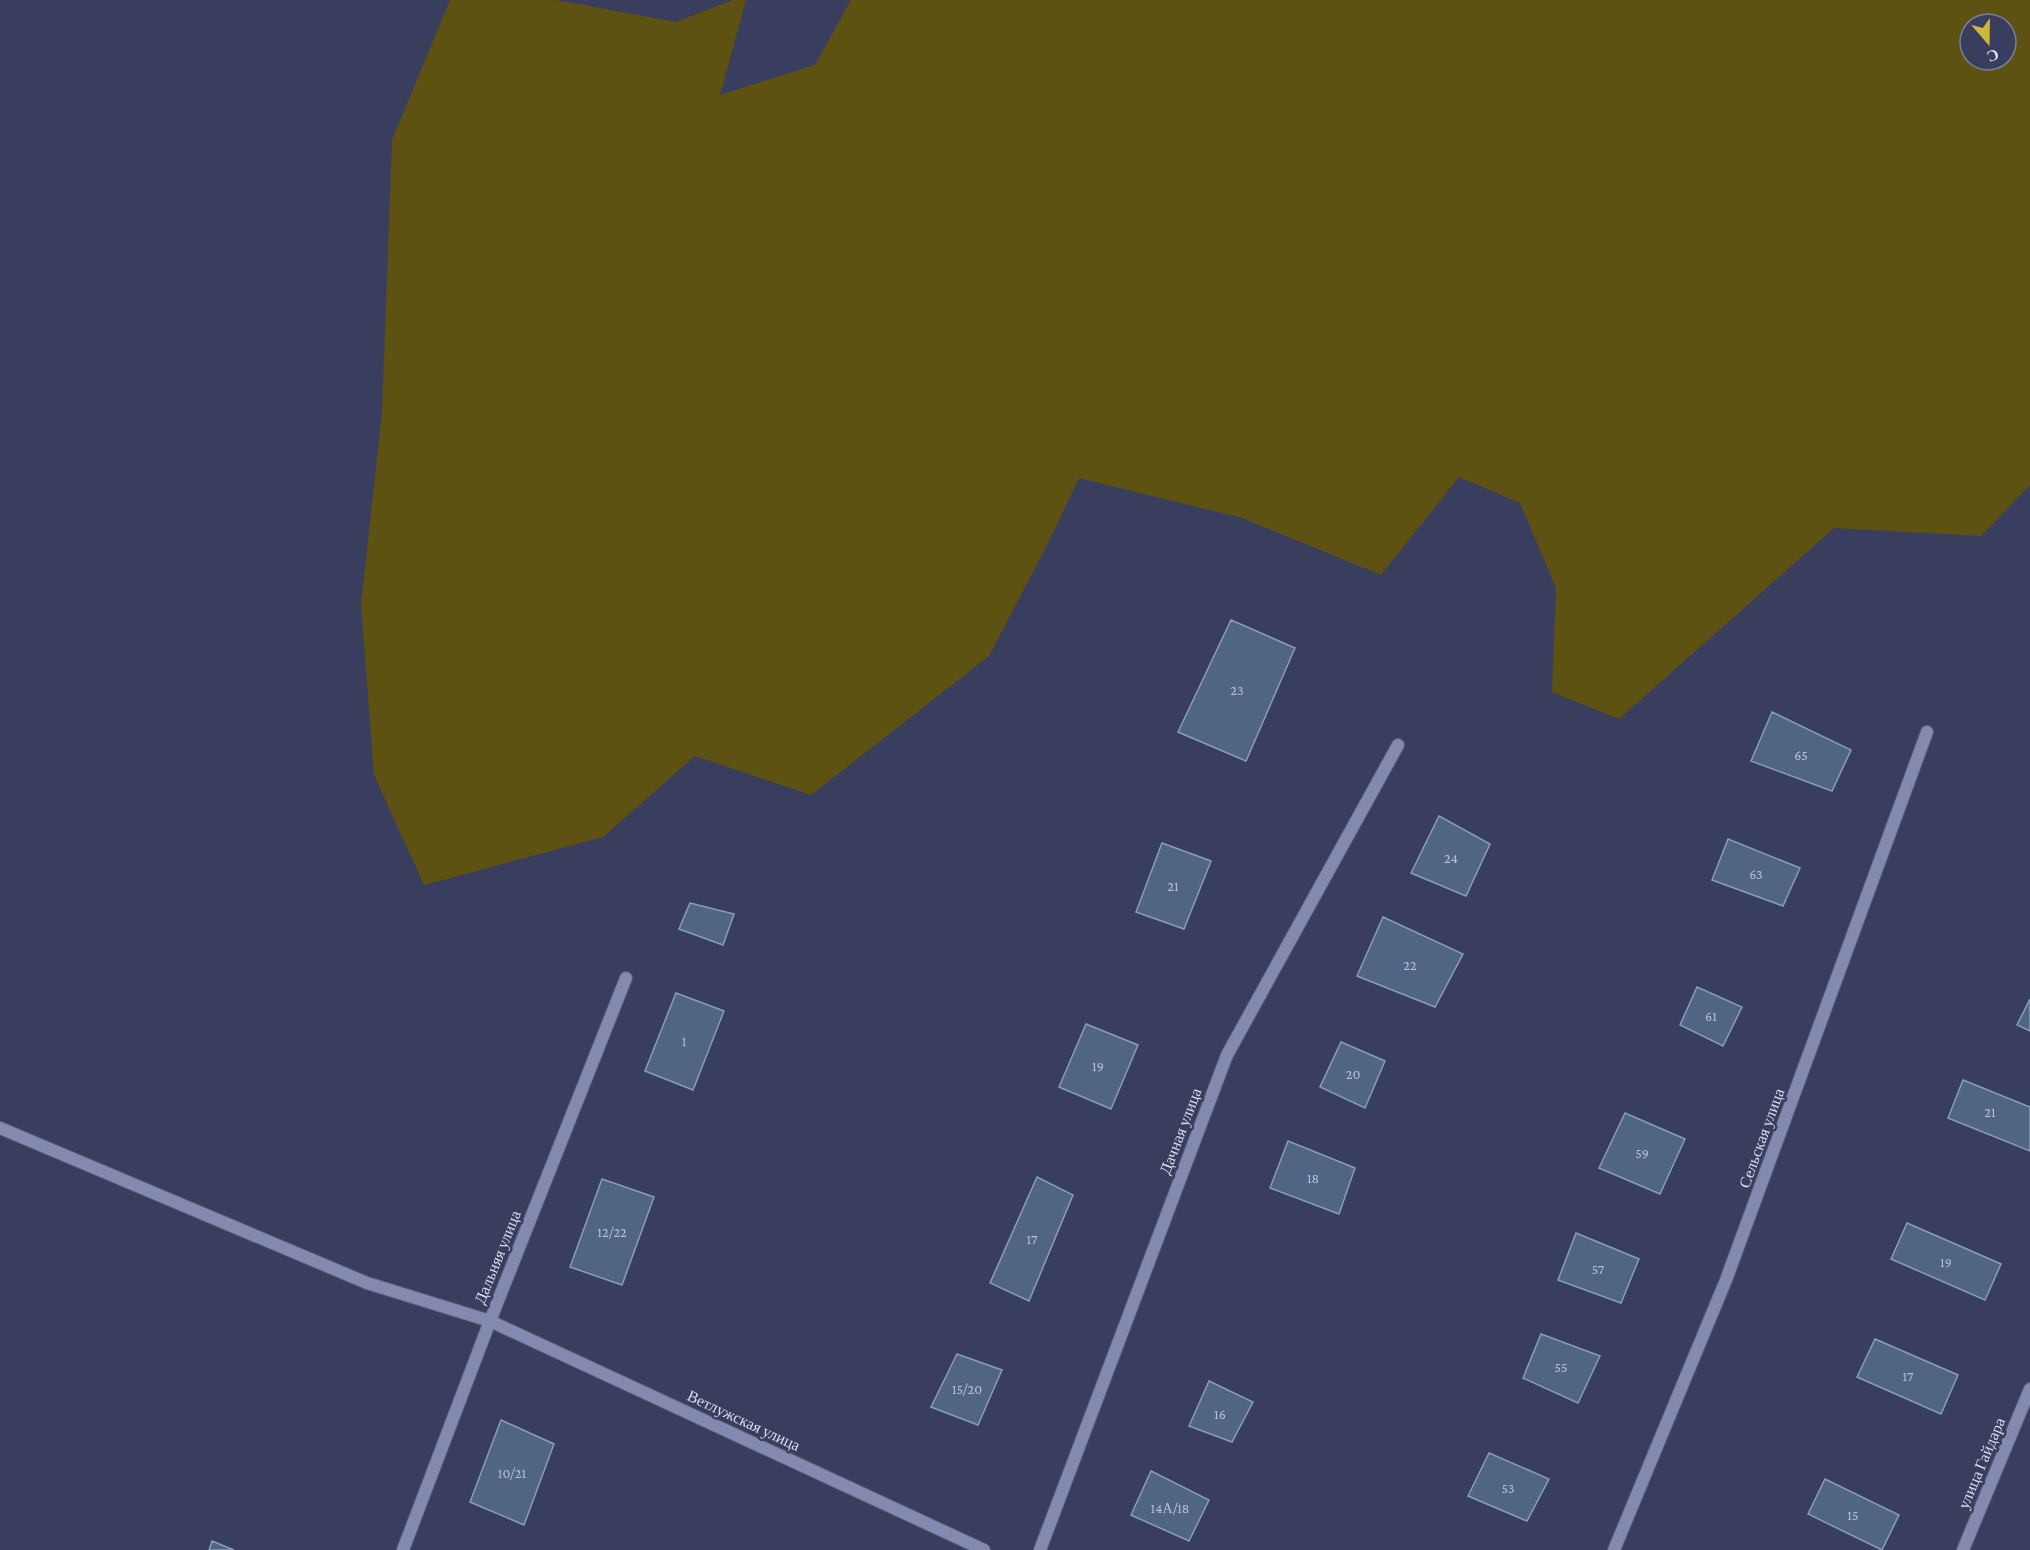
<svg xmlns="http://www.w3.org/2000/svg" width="2030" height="1550" viewBox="0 0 2030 1550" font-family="'Crimson Pro',serif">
	<rect width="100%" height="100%" fill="#3a3e5e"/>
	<path fill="#5d5212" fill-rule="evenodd" d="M450,0H556L676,22L733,0H746L720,95L815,65L851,0H2030V485L1981,536L1834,528L1619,719L1552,692L1556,588L1520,503L1459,477L1381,575L1242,518L1079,478L1048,543L989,656L811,795L695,756L603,837L424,885L374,775L361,604L382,413L392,140ZM1970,24H2006V60H1970Z"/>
	<path fill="#506584" stroke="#869dbe" stroke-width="1.5" d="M1231,620L1295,648L1246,761L1178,732Z
		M1772,712L1851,750L1832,791L1751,761Z
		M1439,816L1490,844L1466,896L1411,873Z
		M1728,839L1800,868L1783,906L1712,880Z
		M1162,843L1211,861L1184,929L1136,912Z
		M690,903L734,914L723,945L679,929Z
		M1383,917L1463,954L1435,1007L1357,976Z
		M1697,987L1742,1007L1723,1046L1680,1025Z
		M676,993L724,1011L693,1090L645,1071Z
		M2030,999V1031L2017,1025Z
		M1086,1024L1138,1045L1111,1109L1059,1087Z
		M1341,1042L1385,1061L1365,1108L1320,1087Z
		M1963,1080L2030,1107V1151L1948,1118Z
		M1625,1113L1685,1139L1660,1194L1599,1168Z
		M1288,1141L1355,1168L1339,1214L1270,1188Z
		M1037,1177L1073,1195L1029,1301L990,1283Z
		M602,1179L654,1197L622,1285L570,1267Z
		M1907,1223L2001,1264L1985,1300L1891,1259Z
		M1576,1233L1639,1259L1621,1303L1558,1280Z
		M1541,1334L1600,1356L1578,1403L1523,1378Z
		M1875,1339L1958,1375L1941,1414L1857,1377Z
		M957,1354L1002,1370L978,1425L931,1407Z
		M1209,1381L1253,1402L1232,1442L1189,1426Z
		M501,1420L554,1444L524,1525L470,1502Z
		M1489,1453L1549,1479L1527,1521L1468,1496Z
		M1151,1471L1209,1500L1189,1541L1131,1515Z
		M1825,1479L1899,1515L1882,1550L1808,1514Z
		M212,1541L234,1550H209Z"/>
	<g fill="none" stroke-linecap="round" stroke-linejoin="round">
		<defs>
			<path id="lane" d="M0,1128L367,1283L490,1321"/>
			<path id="street" d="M490,1321L984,1550
				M403,1550L490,1321L626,978
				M1040,1550L1227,1055L1398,745
				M1614,1550L1726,1280L1927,732
				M1963,1550L2030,1389"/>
		</defs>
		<use href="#lane" stroke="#585c77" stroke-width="14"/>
		<use href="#street" stroke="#585c77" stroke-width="14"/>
		<use href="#lane" stroke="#848aaf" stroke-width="12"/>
		<use href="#street" stroke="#848aaf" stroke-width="12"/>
	</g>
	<g text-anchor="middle" stroke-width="5" stroke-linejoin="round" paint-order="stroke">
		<g font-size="14" fill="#b8bfd6">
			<text x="1237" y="695">23</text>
			<text x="1801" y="760">65</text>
			<text x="1451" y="863">24</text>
			<text x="1756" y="879">63</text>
			<text x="1173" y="891">21</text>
			<text x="1410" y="970">22</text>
			<text x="1711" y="1021">61</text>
			<text x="684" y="1046">1</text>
			<text x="1098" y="1071">19</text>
			<text x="1353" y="1079">20</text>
			<text x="1990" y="1117">21</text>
			<text x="1642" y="1158">59</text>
			<text x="1313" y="1183">18</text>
			<text x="612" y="1237">12/22</text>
			<text x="1032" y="1244">17</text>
			<text x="1946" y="1267">19</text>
			<text x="1598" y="1274">57</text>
			<text x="1561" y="1372">55</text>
			<text x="1908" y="1381">17</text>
			<text x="967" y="1394">15/20</text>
			<text x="1220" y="1419">16</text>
			<text x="512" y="1478">10/21</text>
			<text x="1508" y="1493">53</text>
			<text x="1170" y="1513">14А/18</text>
			<text x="1853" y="1520">15</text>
		</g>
		<g font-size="16" fill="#daddf2" stroke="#3a3e5e">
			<text transform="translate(1180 1131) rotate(-69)" y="6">Дачная улица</text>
			<text transform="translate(1761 1138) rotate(-70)" y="6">Сельская улица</text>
			<text transform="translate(497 1257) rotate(-68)" y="6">Дальняя улица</text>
			<text transform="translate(744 1420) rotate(25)" y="6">Ветлужская улица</text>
			<text transform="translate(1981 1463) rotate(-67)" y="6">улица Гайдара</text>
		</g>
	</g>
	<g transform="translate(1988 42) rotate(160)"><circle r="28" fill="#3a3e5e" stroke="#7a7e99" stroke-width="1.5"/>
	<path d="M0-4.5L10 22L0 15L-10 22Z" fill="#d0b837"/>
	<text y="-9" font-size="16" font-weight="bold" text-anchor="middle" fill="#daddf2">С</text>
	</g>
</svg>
